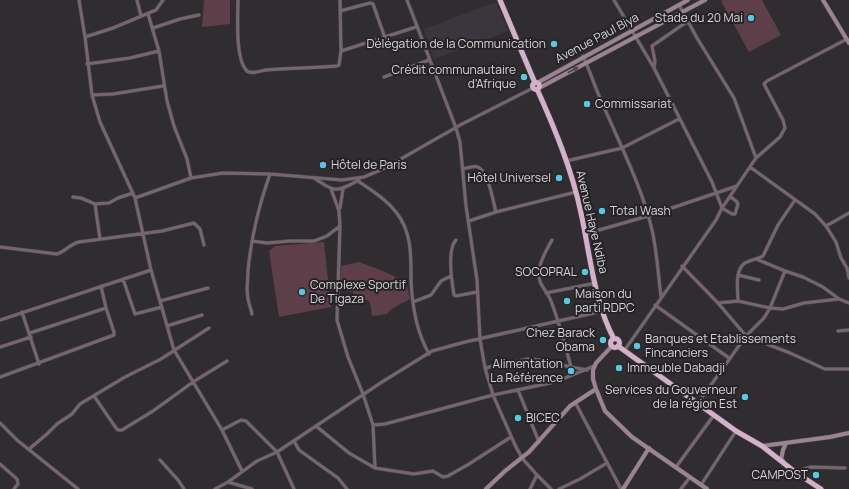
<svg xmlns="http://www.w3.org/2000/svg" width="849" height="489" viewBox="0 0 849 489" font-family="Manrope,sans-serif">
	<rect width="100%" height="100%" fill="#302d30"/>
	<path fill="#3b353d" d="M496,2L508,31L434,59L424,29Z"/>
	<path fill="#5e3f49" d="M204,0H230V24L202,27Z
		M724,0H762L781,35L749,52L721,1Z
		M324,242L331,307L279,317L269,251L275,246Z
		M359,262C371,267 396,274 405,284C408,288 409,295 410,299C403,303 390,308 387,314L372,316L370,302L367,300L353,301V292L342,290L340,284L341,266Z"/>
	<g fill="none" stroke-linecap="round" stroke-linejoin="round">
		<defs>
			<path id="street" d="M79,0L85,37L92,95L100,122L135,198L151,270L174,350L222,430L242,471
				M137,0L141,16
				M238,0C238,17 235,57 246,70C249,75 261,71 266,70C290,68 314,68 337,66L339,65L341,51L340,0
				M407,0L456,128L460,142L466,206L477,280L480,339L485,368L493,395L515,445L522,458L537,475L551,489
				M614,0L654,68L712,182L722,208L732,214H735L738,204L737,202L730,196
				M340,11L370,3L373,4L385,38
				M148,14L159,51L167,101L174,126L187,159L191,178
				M153,28L180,19L199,15
				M85,37L113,28L156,10L163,0
				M341,51L416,27
				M583,56C591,73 596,91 604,107C621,147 642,187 652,230C657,251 658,274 661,296
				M87,64L130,58L159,51
				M654,68L655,61L652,46L688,21
				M384,77L429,60
				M92,95L113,94L163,86
				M756,158L780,137L785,128L783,120L764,84L767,81L847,39
				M566,161L622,148L679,119
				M750,167L815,214L826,226L836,242L841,258L847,268L849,278
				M463,169C467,168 474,165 478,167C489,172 493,202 496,212
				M314,178C335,192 336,193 359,180
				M358,181C371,190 386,199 396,212C412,232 411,256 411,280C412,305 416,331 429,354
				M331,189L339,211L340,226L337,320L348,357L363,394L373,425L375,468
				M73,197L81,198L95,204L100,239
				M135,198L191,178L223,173L270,174L342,180L364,177L385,168L462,124L533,88
				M95,204L109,203L118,198L133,193
				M340,208L343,189
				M469,221L496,212L576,192
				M826,226L849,213
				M585,234L648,216L737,186
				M456,240C447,249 452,283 454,295L456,296L477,292
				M552,240C547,249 540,260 539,271C537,284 547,290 551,301C559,322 565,345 571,367L587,370
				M252,241L267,243L290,241H314L327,236L340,226
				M0,247L57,254C66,251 70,244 79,242L162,231L194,223L200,229L204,245
				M756,259L785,271L803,277L823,287L839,299L849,303
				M682,266L718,303L746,336L790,353L825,369H849
				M738,275L759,280
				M123,279L135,314L162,307
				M546,293L596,283
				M160,301L208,288
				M738,301C738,291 734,270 745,263C750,260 757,259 763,256L778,225L795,200
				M413,302L431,295L441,281L451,276
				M718,303L738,301L770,308L783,309L804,303L839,299
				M655,305L729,358
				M22,312L39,364
				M252,314C251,309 249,304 248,299C246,289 248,280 248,271C251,238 259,205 270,174
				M0,320L151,270
				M167,326L202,315
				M838,331L849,330
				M30,333L106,308
				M0,347L31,337
				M624,351L716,220L722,208L756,158L734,98L697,38L679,5
				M485,368L528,359L540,360L571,367
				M0,377L114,335V332L106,308L101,286
				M518,390L539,442
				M94,396L116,428L118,430H122L153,411L193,382L227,361
				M575,402L621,489
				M698,403L746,336L764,318L770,308L785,271
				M0,423L17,440L78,489
				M373,425L385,424L493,395L550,383L565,378L594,366
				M316,426L349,453L375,468L414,474L433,471L443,477L448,476L469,464L511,437
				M222,430L241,420L246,421L277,452L294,489
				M294,441L299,450L338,478L347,489
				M29,449L47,434L57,424L72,414L80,404L125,377L161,359L209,328
				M160,460L178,480L184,489
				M0,464L17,479L18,484L14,489
				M676,467L714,415
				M795,472L811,467L845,468
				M228,482L252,489
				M701,485L736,431
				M215,489L228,482L257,461L277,452L382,382L432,351L465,342L603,311
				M530,489L537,475
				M559,489L580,479L607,463
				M681,489L690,477"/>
			<path id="secondary" d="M823,0L849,43
				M537,83L688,0
				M539,88L705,0
				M612,346L596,363L593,370V379L596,389L605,411L632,437L707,489
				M762,446L830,437L849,433
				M783,461L781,460L783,450L786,443
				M486,489L505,471L529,452L570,406L596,389
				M623,489L649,448"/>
			<path id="highway" d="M500,0L535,83
				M532.5 86a3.5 3.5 0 1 1 7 0a3.5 3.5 0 1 1-7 0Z
				M537,89C555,129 572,170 581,213C590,254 594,302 614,339
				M610.5 343a4.5 4.5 0 1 1 9 0a4.5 4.5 0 1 1-9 0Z
				M618,346L736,431L762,446L795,472L821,489"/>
		</defs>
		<use href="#street" stroke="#4b484b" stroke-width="4"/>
		<use href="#secondary" stroke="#4b484b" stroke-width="5"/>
		<use href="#highway" stroke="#4b484b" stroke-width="6"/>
		<use href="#street" stroke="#74656f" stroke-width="3"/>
		<use href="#secondary" stroke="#9b8393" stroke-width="4"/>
		<use href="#highway" stroke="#d4b0c9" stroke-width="5"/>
	</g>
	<defs><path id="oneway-solid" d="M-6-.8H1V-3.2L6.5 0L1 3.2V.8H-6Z"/></defs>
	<use fill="#4f454d" href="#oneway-solid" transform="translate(573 70) rotate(-28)"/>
	<g fill="#56c9e0" stroke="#262327" stroke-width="1.5">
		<circle cx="751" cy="18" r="4"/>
		<circle cx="554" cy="44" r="4"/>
		<circle cx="524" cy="77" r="4"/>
		<circle cx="587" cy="104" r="4"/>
		<circle cx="323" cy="165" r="4"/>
		<circle cx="559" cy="178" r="4"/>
		<circle cx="602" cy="211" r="4"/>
		<circle cx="585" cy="272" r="4"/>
		<circle cx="302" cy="292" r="4"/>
		<circle cx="567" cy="301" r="4"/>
		<circle cx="603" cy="340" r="4"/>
		<circle cx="637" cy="346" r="4"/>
		<circle cx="619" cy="368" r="4"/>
		<circle cx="571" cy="371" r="4"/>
		<circle cx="745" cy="397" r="4"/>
		<circle cx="518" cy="418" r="4"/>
		<circle cx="816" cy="475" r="4"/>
	</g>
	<g text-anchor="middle" stroke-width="4" stroke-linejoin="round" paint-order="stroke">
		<g font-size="12" fill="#d6d5d7" stroke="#262327" text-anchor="end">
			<text x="743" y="22">Stade du 20 Mai</text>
			<text x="546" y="48">Délégation de la Communication</text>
			<text x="516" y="74">Crédit communautaire<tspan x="516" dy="14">d'Afrique</tspan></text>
			<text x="595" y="108" text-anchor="start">Commissariat</text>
			<text x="331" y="169" text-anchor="start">Hôtel de Paris</text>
			<text x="551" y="182">Hôtel Universel</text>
			<text x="610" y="215" text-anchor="start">Total Wash</text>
			<text x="577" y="276">SOCOPRAL</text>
			<text x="310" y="289" text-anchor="start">Complexe Sportif<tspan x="310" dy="14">De Tigaza</tspan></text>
			<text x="575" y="298" text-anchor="start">Maison du<tspan x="575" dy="14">parti RDPC</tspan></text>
			<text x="595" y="337">Chez Barack<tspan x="595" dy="14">Obama</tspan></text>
			<text x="645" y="343" text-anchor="start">Banques et Etablissements<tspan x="645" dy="14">Fincanciers</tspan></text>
			<text x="563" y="368">Alimentation<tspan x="563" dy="14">La Référence</tspan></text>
			<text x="627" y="372" text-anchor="start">Immeuble Dabadji</text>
			<text x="737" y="394">Services du Gouverneur<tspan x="737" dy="14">de la région Est</tspan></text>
			<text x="526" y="422" text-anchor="start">BICEC</text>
			<text x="808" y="479">CAMPOST</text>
		</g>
		<g font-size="12" fill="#d6d5d7" stroke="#262327">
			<text transform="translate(597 38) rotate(-28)" y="4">Avenue Paul Biya</text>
			<text transform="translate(592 222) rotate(77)" y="4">Avenue Haye Ndiba</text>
		</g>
	</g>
</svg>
